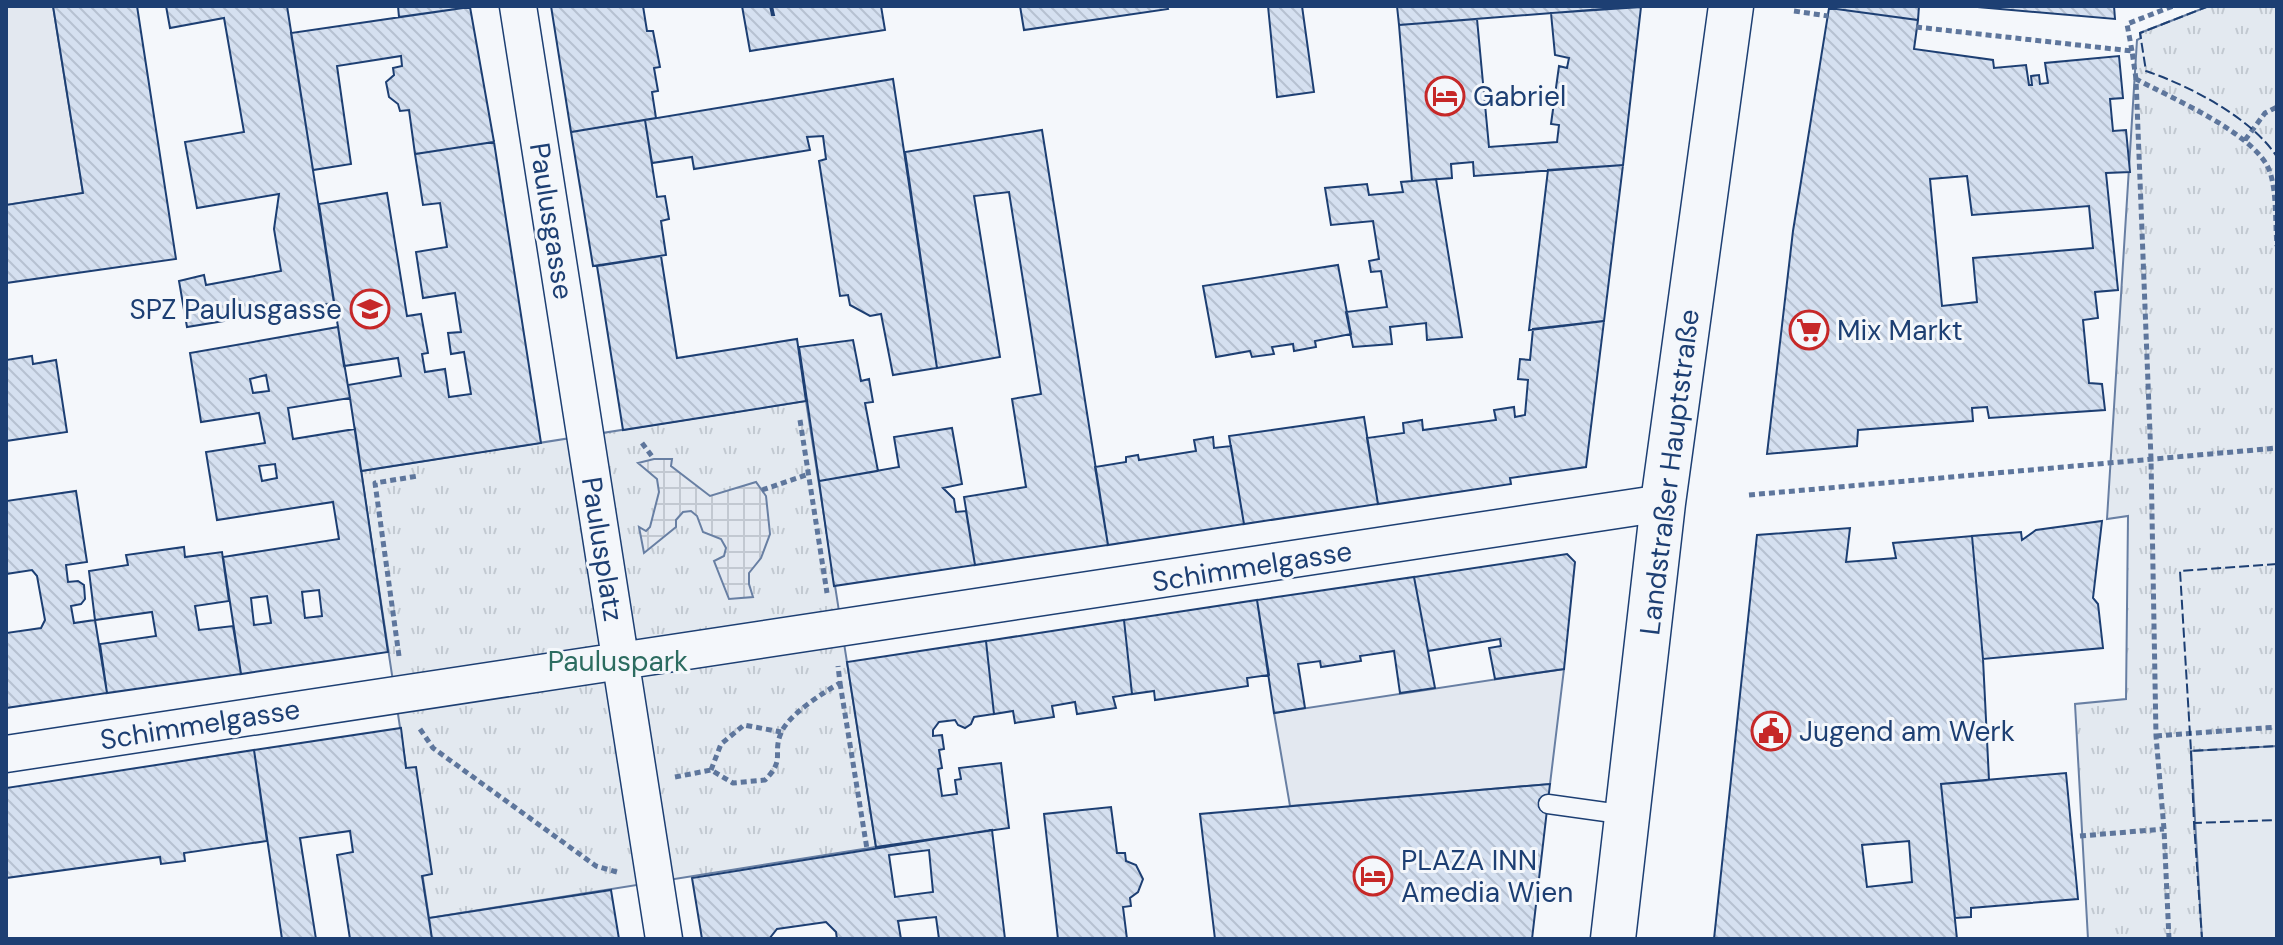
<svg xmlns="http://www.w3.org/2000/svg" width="2283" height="945" viewBox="0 0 2283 945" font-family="'DM Sans',sans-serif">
	<defs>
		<pattern id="park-tufts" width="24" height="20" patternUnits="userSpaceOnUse" patternTransform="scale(2)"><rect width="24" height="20" fill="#e3e9f0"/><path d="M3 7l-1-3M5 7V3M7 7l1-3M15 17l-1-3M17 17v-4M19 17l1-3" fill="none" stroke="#c2c9d1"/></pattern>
		<pattern id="plaza-grid" width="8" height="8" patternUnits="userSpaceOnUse" patternTransform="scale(2)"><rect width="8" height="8" fill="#e3e8f0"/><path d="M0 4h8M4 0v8" fill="none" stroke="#c2c8d1"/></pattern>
		<pattern id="building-back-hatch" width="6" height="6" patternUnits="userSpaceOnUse" patternTransform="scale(2)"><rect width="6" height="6" fill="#d5e0f0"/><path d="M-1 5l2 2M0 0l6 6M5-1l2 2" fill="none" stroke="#b6c1d1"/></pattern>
	</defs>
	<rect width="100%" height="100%" fill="#f4f7fb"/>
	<path fill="url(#park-tufts)" stroke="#687fa3" stroke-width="2" d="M2209,6H2277V939H2088L2075,704L2126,699L2128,516L2107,519L2137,40L2141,38L2140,33Z
		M806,401L876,847L429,918L361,471Z"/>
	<path fill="#e3e9f0" stroke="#687fa3" stroke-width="2" d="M2277,746V939H2202L2191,751Z"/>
	<path fill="#e3e8f0" stroke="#687fa3" stroke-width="2" d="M6,6H53L83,193L6,205Z
		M1564,669L1550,784L1290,806L1274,713Z"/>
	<path fill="url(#plaza-grid)" stroke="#687fa3" stroke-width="2" d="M654,459H672L671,466L710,496L756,482L766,496L770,534L761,558L749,573V584L753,597L729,599L714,561L724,556L726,548L721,539L703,532L697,516L691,511L683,512L676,520V527L644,553L639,527L646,531L650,527L659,492L657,479L638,463Z"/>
	<path fill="url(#building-back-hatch)" stroke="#1d3f73" stroke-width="2" fill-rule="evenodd" d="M53,6H137L176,259L6,283V205L83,193Z
		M166,6H287L334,303L187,327L179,281L204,275L206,285L281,271L274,229L279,194L197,208L185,142L244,132L224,18L170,28Z
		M398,6H470V7L399,17Z
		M551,6H643L647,31H653L660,67L654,68L658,91L652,92L656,118L571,132Z
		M742,6H770L772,15H774L772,6H881L885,30L750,51Z
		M1020,6H1167L1168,9L1024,30Z
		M1268,6H1302L1314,92L1277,97Z
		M1397,6H1641L1399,25Z
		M1829,6H1919L1918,20L1829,8Z
		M1966,6H2114L2115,19Z
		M470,7L494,142L415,154L409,110L400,111L398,104L389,97L386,82L394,75L393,68L402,66L401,56L337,66L351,164L313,170L291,33Z
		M1641,7L1623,165L1474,176L1473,162L1451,164L1452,178L1412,181L1399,25L1477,19L1489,147L1557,142L1559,125L1551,124L1559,66L1567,68L1569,58L1555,55L1551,13Z
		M1829,8L1918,20L1914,49L1993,60L1994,68L2026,65L2029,85H2032L2031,76L2039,75L2040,84L2048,83L2045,63L2119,56L2123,98L2110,99L2113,131L2126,130L2130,172L2106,173L2118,290L2095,292L2098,318L2083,320L2089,383L2102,384L2105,410L1989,418L1987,407L1972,408L1973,421L1858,430L1857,446L1767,454L1793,231ZM1967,176L1972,215L2089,206L2093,248L1973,258L1977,302L1942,306L1930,179Z
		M893,79L937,368L893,375L881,314L870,316L850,305L848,295L840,296L819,161L826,159L823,136L807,137L810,150L694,169L692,157L652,163L645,120Z
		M645,120L657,197L665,196L669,219L661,221L666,255L593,266L571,132Z
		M1042,130L1108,545L975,565L964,497L1026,487L1012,399L1041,394L1009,192L974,196L1000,357L937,368L905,152Z
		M494,142L541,443L361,471L348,385L401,376L398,358L344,366L319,204L387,193L407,316L421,314L428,353L422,354L425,372L445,369L449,397L471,394L464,352L451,354L448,333L461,332L455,293L423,298L416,252L447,247L440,203L423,205L415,154Z
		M1623,165L1604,321L1529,330L1548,170Z
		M1436,179L1462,337L1427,340L1426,323L1390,327L1392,344L1353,347L1346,312L1387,307L1381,271L1371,272L1369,261L1379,259L1373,221L1331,225L1325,188L1367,184L1369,195L1403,192L1401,182Z
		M661,256L677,358L797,339L806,401L623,430L597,266Z
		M1338,265L1351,334L1315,341L1316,347L1294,351L1293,344L1272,347L1274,354L1252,357L1250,351L1216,357L1203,286Z
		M1604,321L1586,467L1510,478L1511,484L1378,504L1367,438L1404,433L1403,423L1422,420L1423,430L1496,420L1494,410L1514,407L1515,417L1525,415L1528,380L1518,379L1520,359L1530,360L1533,329Z
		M338,327L350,398L288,408L293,439L355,429L388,652L241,674L223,557L339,539L333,502L217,520L206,452L265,443L259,413L201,422L190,353ZM266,375L269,391L253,393L250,379ZM275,464L277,478L262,481L259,466ZM319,590L322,616L305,618L302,592ZM267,596L271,623L254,625L251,598Z
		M853,340L861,381L869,379L873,402L865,403L878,471L819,481L799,347Z
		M32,356L33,364L56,360L67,432L6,441V360Z
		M1364,417L1378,504L1244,524L1229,436Z
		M952,428L962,484L943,488L954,499L956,512L966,511L975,565L834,586L819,481L899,467L894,437Z
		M1213,437L1214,448L1231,446L1244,524L1108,545L1095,467L1126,462V457L1138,455L1139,460L1196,451L1194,440Z
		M76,491L87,562L66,565L68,582L78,581L84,585L85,599L81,604L71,606L74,623L95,620L107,693L6,708V633L41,628L45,620L37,576L32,570L6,574V501Z
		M2102,521L2093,598L2098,604L2103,648L1983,659L1972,536L2021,532L2022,540L2036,530Z
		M1850,528L1846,562L1896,558L1893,543L1972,536L1983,659L1989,780L1941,784L1957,939H1714L1757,535ZM1909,841L1912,882L1867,887L1862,845Z
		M184,547L185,557L222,552L229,601L195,606L199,630L233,626L241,674L107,693L100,644L156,636L152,612L95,620L89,571L128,565L126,555Z
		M1567,554L1575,562L1564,669L1495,679L1489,648L1501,646L1500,639L1428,651L1414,577Z
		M1414,577L1435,688L1400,693L1394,651L1360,656L1361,661L1321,667L1320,661L1298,664L1305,708L1274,713L1257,600Z
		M1257,600L1269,675L1247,678L1248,686L1155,700L1154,691L1132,694L1124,620Z
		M1124,620L1132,694L1113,697L1116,708L1077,714L1075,702L1052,706L1054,717L1015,723L1013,711L994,714L986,641Z
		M986,641L994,714L974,717L971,724L965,728L958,725L955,720L939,722L933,730V736L942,735L944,749L939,750L942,768L938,769L942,796L957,794L955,780L961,779L959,768L1001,763L1009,828L876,847L847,662Z
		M401,728L406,768L416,767L432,874L422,876L432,939H350L337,855L353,852L350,831L300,838L316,939H282L254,750Z
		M254,750L267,841L184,853L185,861L161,864L160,857L6,878V788Z
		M2066,773L2078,899L1971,908V917L1955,918L1941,784Z
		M1550,784L1532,939H1215L1200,814Z
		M1111,807L1117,853H1125L1126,861L1136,865L1143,879L1138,892L1130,898L1131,906L1123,907L1127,939H1058L1044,814Z
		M992,830L1005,939H939L936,917L898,921L901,939H837L836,932L826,922L777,929L769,939H702L692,878ZM929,850L933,892L895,897L889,855Z
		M611,890L619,939H432L429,918Z"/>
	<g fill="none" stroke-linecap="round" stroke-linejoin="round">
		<defs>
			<path id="service" d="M1548,804L1627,815"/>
			<path id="minor" d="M518,6L664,939
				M6,754L1663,503"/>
			<path id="secondary" d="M1613,939L1663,503L1731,6"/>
		</defs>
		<use href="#service" stroke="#1d3f73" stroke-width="21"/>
		<use href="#minor" stroke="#1d3f73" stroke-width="39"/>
		<use href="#secondary" stroke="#1d3f73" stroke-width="47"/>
		<path stroke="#5e769c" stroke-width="5" stroke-dasharray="6 4" stroke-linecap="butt" d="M1794,11L1828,16
			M1916,27L2132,51L2136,79
			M2132,51L2127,24L2173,6
			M2245,140L2265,113L2277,107
			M800,420L827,593
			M642,443L654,459
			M762,490L809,474
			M1749,495L2277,448
			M399,656L375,483L418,476
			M840,683L867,849
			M420,729L433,748L596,866L617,872
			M2156,736L2277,727
			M711,770L721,744L744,725L781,732
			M675,777L711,770L733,783L765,780C786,759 772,754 781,733C788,715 824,692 840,683L838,666
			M2080,836L2164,829
			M2169,939L2164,829L2156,736L2151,459L2136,79C2171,98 2257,134 2270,172C2277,194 2275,222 2277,246"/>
		<use href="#service" stroke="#f4f7fb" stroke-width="18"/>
		<use href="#minor" stroke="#f4f7fb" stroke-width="36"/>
		<use href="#secondary" stroke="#f4f7fb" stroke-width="44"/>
		<path stroke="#1d3f73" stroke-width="2" stroke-dasharray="10 4" stroke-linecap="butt" d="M2209,6L2140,33L2146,71C2190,86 2252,118 2277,157
			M2277,564L2180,571L2191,751L2277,746
			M2191,751L2194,823L2277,820
			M2197,823H2194L2202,939"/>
	</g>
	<defs>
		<symbol id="hotel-ring" viewBox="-11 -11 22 22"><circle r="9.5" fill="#f4f7fb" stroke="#c62828" stroke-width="1.5"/><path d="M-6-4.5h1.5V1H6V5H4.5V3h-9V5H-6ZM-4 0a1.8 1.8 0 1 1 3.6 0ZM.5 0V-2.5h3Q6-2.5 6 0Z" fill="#c62828"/></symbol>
		<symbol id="school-ring" viewBox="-11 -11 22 22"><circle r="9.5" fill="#f4f7fb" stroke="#c62828" stroke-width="1.5"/><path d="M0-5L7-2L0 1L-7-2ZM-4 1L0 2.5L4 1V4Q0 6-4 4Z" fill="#c62828"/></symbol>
		<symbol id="supermarket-ring" viewBox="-11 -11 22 22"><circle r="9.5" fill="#f4f7fb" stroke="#c62828" stroke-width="1.5"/><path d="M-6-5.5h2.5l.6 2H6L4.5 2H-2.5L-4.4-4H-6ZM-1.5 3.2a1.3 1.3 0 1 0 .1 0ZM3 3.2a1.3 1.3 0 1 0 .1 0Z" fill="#c62828"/></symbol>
		<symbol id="civic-ring" viewBox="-11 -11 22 22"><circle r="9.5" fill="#f4f7fb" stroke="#c62828" stroke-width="1.5"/><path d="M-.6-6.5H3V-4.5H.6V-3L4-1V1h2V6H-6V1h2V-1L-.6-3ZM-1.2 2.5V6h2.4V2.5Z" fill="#c62828"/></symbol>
	</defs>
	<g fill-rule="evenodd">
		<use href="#hotel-ring" x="1423" y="74" width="44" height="44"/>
		<use href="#school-ring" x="348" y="287" width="44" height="44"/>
		<use href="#supermarket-ring" x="1787" y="308" width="44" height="44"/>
		<use href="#civic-ring" x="1749" y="709" width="44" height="44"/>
		<use href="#hotel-ring" x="1351" y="854" width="44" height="44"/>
	</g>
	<g text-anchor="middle" stroke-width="6" stroke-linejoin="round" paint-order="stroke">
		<g font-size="28" fill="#1d3f73" stroke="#f4f7fb" text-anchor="start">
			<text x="1473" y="106">Gabriel</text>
			<text x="342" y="319" text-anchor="end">SPZ Paulusgasse</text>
			<text x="1837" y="340">Mix Markt</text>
			<text x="1799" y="741">Jugend am Werk</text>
			<text x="1401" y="870">PLAZA INN<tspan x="1401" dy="32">Amedia Wien</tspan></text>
		</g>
		<g font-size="28" fill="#1d3f73" stroke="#f4f7fb">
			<text transform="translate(552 221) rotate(81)" y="10">Paulusgasse</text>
			<text transform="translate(1669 472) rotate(-83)" y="10">Landstraßer Hauptstraße</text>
			<text transform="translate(603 549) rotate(81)" y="10">Paulusplatz</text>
			<text transform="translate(1252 566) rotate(-9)" y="10">Schimmelgasse</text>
			<text transform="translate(200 724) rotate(-9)" y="10">Schimmelgasse</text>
		</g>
		<g font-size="28" fill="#2c6c60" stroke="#f4f7fb">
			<text x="618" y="671">Pauluspark</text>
		</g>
	</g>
	<rect width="2283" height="945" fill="none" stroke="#1d3f73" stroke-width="16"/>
</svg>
